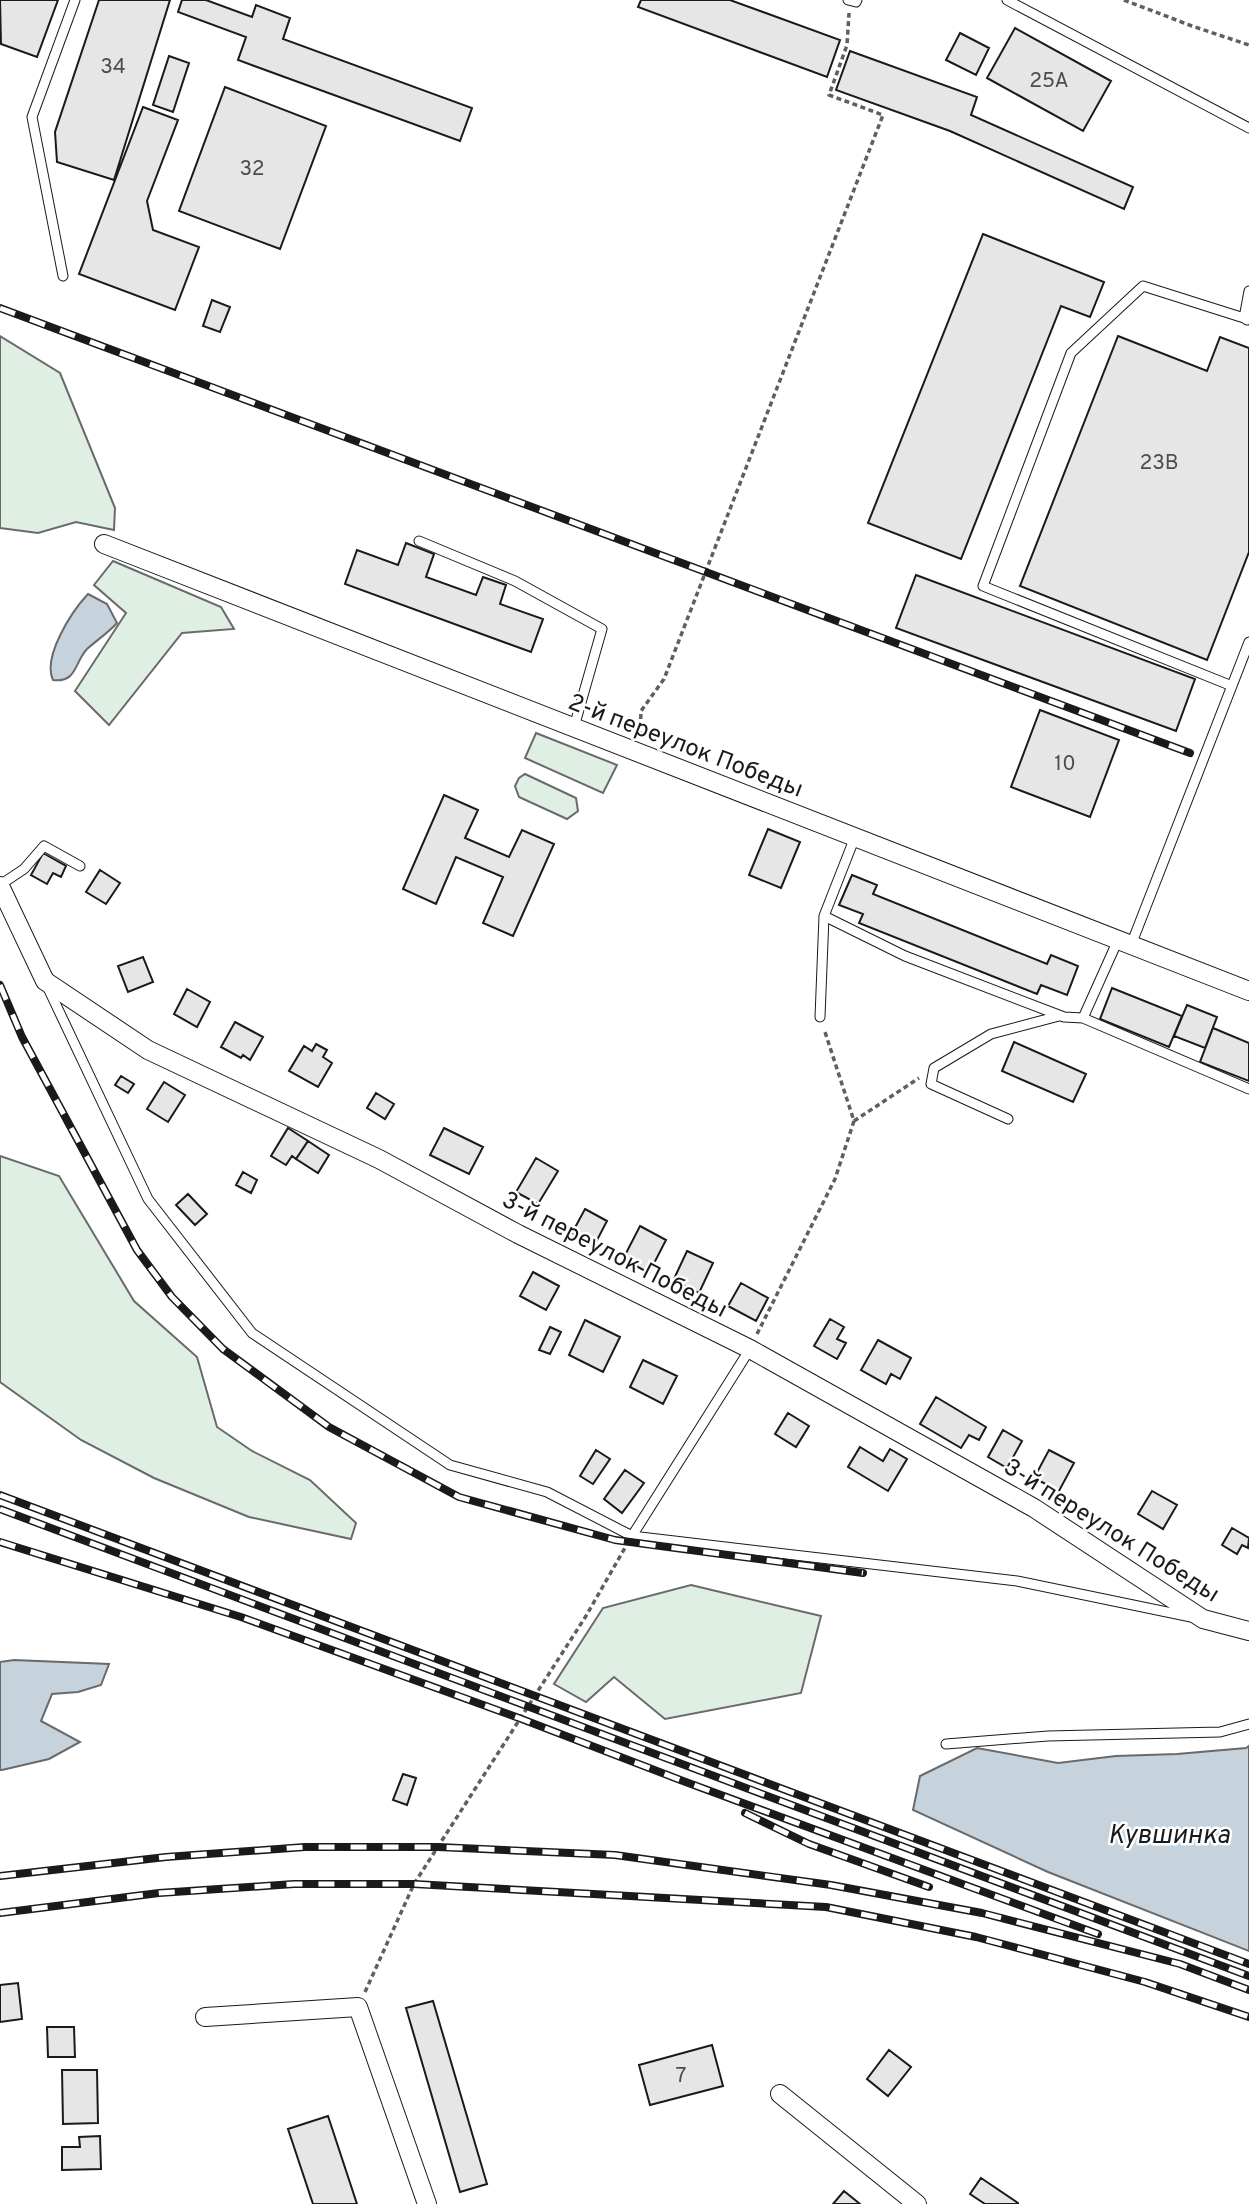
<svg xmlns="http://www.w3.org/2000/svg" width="1249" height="2204" viewBox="0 0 1249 2204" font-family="Overpass,sans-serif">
	<rect width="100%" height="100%" fill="#fff"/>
	<path fill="#e0efe3" stroke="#6a6a6a" stroke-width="2" d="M0,336L60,373L115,508L114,530L76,522L38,533L0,528Z
		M113,561L221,607L234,629L182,633L109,725L75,691L126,613L94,585Z
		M536,733L617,765L603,793L525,758Z
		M525,774L576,798L578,811L567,819L519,797L515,786L519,778Z
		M0,1156L59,1176L134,1301L197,1357L217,1427L252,1451L310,1480L356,1523L351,1539L249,1517L154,1478L81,1440L0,1382Z
		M691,1585L821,1616L801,1693L665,1719L614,1677L586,1702L554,1684L603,1608Z"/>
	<path fill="#c6d2dc" stroke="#6a6a6a" stroke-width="2" d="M88,594L107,604L117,623C108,633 97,640 87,649C74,663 77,683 53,680C42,657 72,611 88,594Z
		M14,1660L109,1664L101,1685L78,1692L52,1694L41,1721L80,1742L49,1759L2,1770H0V1662Z
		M1249,1746V1951L1048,1872L913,1810L920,1776L977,1748L1058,1763L1116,1756L1177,1754L1246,1748Z"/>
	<path fill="#e6e6e6" stroke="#1a1a1a" stroke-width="2" d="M0,0H58L37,57L1,44Z
		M99,0H170L114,180L57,162L55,132Z
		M182,0H206L252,17L256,5L290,18L283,39L472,108L460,141L238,60L246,37L178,12Z
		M641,0H730L840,40L827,77L638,7Z
		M1015,28L1111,81L1083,131L987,78Z
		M960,33L989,48L976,75L946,60Z
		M850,51L977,97L971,115L1133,187L1124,209L950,131L836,90Z
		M169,56L189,63L173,112L153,105Z
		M225,87L326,126L280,249L179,211Z
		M143,107L178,120L147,201L153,230L199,247L175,310L79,274Z
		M983,234L1104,282L1090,317L1061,306L961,559L868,523Z
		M212,300L230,307L220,332L203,326Z
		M1118,336L1207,371L1220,337L1249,348V552L1207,660L1020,586Z
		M406,543L434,554L426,577L476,595L483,577L506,585L500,604L543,619L531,652L345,584L357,550L398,565Z
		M916,575L1195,679L1176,731L896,628Z
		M1040,710L1119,740L1090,817L1011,787Z
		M444,795L478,810L465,838L509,857L522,830L554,844L513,936L483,923L503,877L456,857L436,904L403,889Z
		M768,829L800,842L781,888L749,875Z
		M43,853L66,866L61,877L53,873L47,884L31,875Z
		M100,870L120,883L106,904L86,892Z
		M852,875L877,885L873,894L1047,964L1051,955L1078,966L1067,995L1041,985L1037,994L859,923L863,914L839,905Z
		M143,957L153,982L128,992L118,966Z
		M1112,988L1182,1016L1169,1047L1100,1019Z
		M187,989L210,1002L197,1027L174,1014Z
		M1187,1005L1217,1017L1205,1048L1174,1036Z
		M235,1022L263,1037L250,1060L243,1055L241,1058L221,1047Z
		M1213,1028L1249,1043V1081L1200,1062Z
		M1014,1042L1086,1074L1073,1102L1002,1071Z
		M316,1044L327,1050L323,1057L332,1063L318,1087L289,1071L304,1046L312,1051Z
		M121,1076L134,1084L128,1093L115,1085Z
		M164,1082L185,1095L168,1122L147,1109Z
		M376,1093L394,1104L385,1119L367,1108Z
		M288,1128L308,1141L296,1159L292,1156L286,1165L271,1156Z
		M444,1128L483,1147L469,1174L430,1155Z
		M308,1141L329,1155L318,1173L296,1159Z
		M536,1158L558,1171L538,1204L516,1192Z
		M243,1172L257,1180L251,1193L236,1185Z
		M188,1194L207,1214L195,1225L176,1205Z
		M585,1209L607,1221L595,1244L572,1233Z
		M640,1226L666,1240L649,1273L623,1259Z
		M687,1251L713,1263L699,1293L673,1281Z
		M533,1272L559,1286L546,1310L520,1296Z
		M741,1283L768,1298L756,1321L728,1306Z
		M830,1319L844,1327L837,1339L846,1343L837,1359L814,1346Z
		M585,1320L620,1337L603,1372L569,1355Z
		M550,1327L561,1332L550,1354L539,1350Z
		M878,1340L911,1358L900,1379L891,1374L886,1384L861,1370Z
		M643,1360L677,1376L663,1404L630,1387Z
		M936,1397L986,1427L979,1440L969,1435L961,1448L920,1424Z
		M788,1413L809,1426L796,1447L775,1434Z
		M1003,1430L1022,1441L1007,1468L988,1457Z
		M860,1447L883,1461L890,1449L907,1459L888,1491L848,1467Z
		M596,1450L610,1459L593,1484L580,1476Z
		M1049,1450L1074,1463L1059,1491L1034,1478Z
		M625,1470L644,1483L622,1513L604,1499Z
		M1152,1491L1177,1505L1163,1529L1138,1514Z
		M1232,1528L1249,1538L1248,1548L1242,1545L1237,1554L1222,1545Z
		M403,1774L416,1778L407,1805L393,1800Z
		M18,1983L22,2019L0,2022V1985Z
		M433,2001L487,2184L460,2192L406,2008Z
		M47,2027H74L75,2057H48Z
		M712,2045L723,2086L650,2105L639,2065Z
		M889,2050L911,2067L888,2096L867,2079Z
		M62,2070H97L98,2123L63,2124Z
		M328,2116L357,2204H313L288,2129Z
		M100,2136L101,2169L62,2170V2147H80L79,2137Z
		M981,2178L1018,2203V2204H985L970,2194Z
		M844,2191L860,2204H833Z"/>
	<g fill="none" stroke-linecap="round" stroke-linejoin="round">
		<defs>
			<path id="lane" d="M848,0L856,2L857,0
				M1007,0L1249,128
				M63,276L32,117L75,0
				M1247,320L1244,318L1249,291
				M419,541L515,581L602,629L574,727
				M1232,686L983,586L1071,353L1143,286L1244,318
				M0,885L24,869L44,846L80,866
				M824,916L905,956L1064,1017L1083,1018L1118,940
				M1131,945L1249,642
				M48,988L148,1199L252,1333L450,1465L547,1492L632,1536L1017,1581L1191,1617
				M820,1017L824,916L855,837
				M1083,1018L1249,1089
				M1008,1119L931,1084L934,1068L991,1034L1059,1016
				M632,1536L750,1349
				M946,1744L1048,1736L1220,1732L1249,1724"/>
			<path id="street" d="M104,544L1249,991
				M0,886L45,981L148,1050L379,1159L518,1234L750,1349L1034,1508L1203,1619L1249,1631
				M205,2017L358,2007L427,2204
				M780,2094L917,2204"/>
		</defs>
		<use href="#lane" stroke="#1a1a1a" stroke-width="11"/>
		<use href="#street" stroke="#1a1a1a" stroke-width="20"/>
		<path stroke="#5f5f5f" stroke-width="3.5" stroke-dasharray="5 3.5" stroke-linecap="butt" d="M1124,0L1192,26L1249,45
			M640,736L641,711L664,679L883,115L829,95L847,45L849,13
			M854,1121L919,1078
			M757,1334L835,1179L854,1121L824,1029
			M365,1992L414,1884L586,1616L626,1546"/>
		<use href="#lane" stroke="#fff" stroke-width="9"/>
		<use href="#street" stroke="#fff" stroke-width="18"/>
		<defs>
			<path id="rail" d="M0,308L1190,753
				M0,985L22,1037L137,1250L172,1297L223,1349L329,1427L459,1497L615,1540L863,1573
				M0,1495L1249,1964
				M0,1509L1249,1976
				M0,1542L241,1617L519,1718L683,1781L1098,1934
				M745,1813L809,1844L929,1887
				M0,1876L166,1857L305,1847H438L615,1855L831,1885L982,1913L1180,1964L1249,1990
				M0,1913L159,1893L294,1884H414L826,1907L976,1937L1145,1982L1249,2017"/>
		</defs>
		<use href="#rail" stroke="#1a1a1a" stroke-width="8"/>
		<use href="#rail" stroke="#fff" stroke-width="5" stroke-dasharray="16" stroke-linecap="butt"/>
	</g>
	<g text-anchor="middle" stroke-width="5" stroke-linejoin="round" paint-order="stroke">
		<g font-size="21" fill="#4d4d4d">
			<text x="113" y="73">34</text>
			<text x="1049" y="87">25А</text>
			<text x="252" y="175">32</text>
			<text x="1159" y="469">23В</text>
			<text x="1065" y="770">10</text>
			<text x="681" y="2082">7</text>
		</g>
		<g font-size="24" fill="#1a1a1a" stroke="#fff">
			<text transform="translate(686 745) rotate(21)" y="8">2-й переулок Победы</text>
			<text transform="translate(615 1254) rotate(27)" y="8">3-й переулок Победы</text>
			<text transform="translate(1112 1530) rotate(32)" y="8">3-й переулок Победы</text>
		</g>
		<g font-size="26" font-style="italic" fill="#1a1a1a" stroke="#fff">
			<text x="1169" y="1843">Кувшинка</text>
		</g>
	</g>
</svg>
